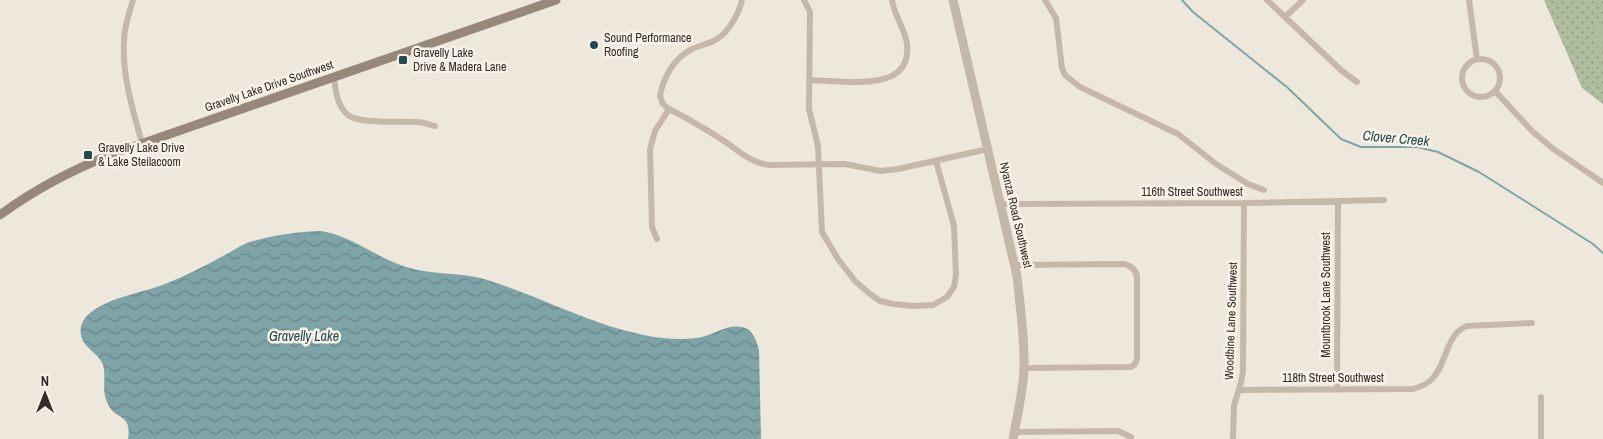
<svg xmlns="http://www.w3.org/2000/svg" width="1603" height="439" viewBox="0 0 1603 439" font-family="'Archivo Narrow',sans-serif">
	<defs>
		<pattern id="grass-dots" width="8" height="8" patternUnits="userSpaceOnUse" patternTransform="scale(1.25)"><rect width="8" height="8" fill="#b0bc9e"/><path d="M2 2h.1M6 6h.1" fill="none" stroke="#909981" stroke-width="1.8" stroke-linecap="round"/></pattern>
		<pattern id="water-waves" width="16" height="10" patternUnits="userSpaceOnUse" patternTransform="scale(1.25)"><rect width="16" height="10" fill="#7fa4a8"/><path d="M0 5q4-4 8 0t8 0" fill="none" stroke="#698689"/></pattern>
	</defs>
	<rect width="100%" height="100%" fill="#eee7dc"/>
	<path fill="url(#grass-dots)" d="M1544,0H1603V104L1582,88Z"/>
	<path fill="#b0bc9e" d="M1597,26H1603L1602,55H1596L1597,42H1598V39H1597Z"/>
	<path fill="url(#water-waves)" d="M303,232C310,232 319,230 326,232C354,238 378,258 406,267C431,275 459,272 484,279C531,293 576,317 623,330C649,337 675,342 702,337C715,334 727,324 742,327C753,329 756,340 759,350L761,439H128C132,413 116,420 109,406C100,390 107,380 103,365C99,353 83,348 81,335C79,324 85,316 94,310C115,296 141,293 165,284C185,276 205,266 223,256C231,252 239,246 247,243C265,237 284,234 303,232Z"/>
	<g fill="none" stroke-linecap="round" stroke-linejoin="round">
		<path stroke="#7fa4a8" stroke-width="2" d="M1182,0L1193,12L1288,88L1341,139L1361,147H1417L1438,152L1479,172L1593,244L1603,253"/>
		<path stroke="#c5b8aa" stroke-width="6" d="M133,0C129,13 124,27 124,41C122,76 133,111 142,143
			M742,0C739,13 729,32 717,39C710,44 700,45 692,49C674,58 663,78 660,96L663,104L669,109C687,118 704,128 721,139C737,149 750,163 769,165L845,164L881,171L898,169L988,149
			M804,0L810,12L809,109L818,146L822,232L838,259L855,281L870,294L880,301L893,304L913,306L933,305L947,297L954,287L956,275L954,226L936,161
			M1045,0L1056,18L1062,68L1065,75L1080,87L1178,134L1216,164L1248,184L1264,190
			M1267,0L1342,71L1357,82
			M1469,0L1477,59
			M1285,17L1303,0
			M1462 78a19 19 0 1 1 38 0a19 19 0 1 1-38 0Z
			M334,76C335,89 337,106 348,115C358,124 402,121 417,122C423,122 429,125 435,126
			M809,80C822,81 835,81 848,82C874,82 911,82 907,44C905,29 894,15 892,0
			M1495,91L1532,131L1552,148L1603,183
			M1000,204L1244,203L1384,200
			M657,239L652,227L650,149L655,131L669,109
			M1015,265L1124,264C1132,266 1136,270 1137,277V359L1135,364L1131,367L1024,368
			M1337,388L1338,202
			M1239,390L1413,389C1419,387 1426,385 1431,380C1447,366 1445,334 1467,326L1532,323
			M1541,397V439
			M1014,432L1118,431L1131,437
			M1233,439L1234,405L1241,383L1243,371L1244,203"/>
		<path stroke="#c5b8aa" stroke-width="9" d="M953,0L1017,276C1020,307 1025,338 1024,369C1023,393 1017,416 1013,439"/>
		<path stroke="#98877b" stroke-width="9" d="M0,215C35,189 74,169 115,153L556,0"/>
	</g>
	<g fill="#234a50" stroke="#f7f1e8" stroke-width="2">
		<circle cx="594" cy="45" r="5"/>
		<rect x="398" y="55" width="10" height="10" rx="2.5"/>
		<rect x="83" y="150" width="10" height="10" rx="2.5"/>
	</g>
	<g text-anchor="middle" stroke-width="5" stroke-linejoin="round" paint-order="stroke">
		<g font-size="12" fill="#332c28" stroke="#f7f1e8" text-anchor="start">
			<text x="604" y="42">Sound Performance<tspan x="604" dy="14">Roofing</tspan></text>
			<text x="413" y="57">Gravelly Lake<tspan x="413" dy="14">Drive &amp; Madera Lane</tspan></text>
			<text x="98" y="152">Gravelly Lake Drive<tspan x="98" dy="14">&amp; Lake Steilacoom</tspan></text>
		</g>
		<g font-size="12" fill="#332c28" stroke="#f7f1e8">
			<text transform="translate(269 86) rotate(-19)" y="4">Gravelly Lake Drive Southwest</text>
			<text x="1192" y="196">116th Street Southwest</text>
			<text transform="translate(1016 215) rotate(77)" y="4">Nyanza Road Southwest</text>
			<text transform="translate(1326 295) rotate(-90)" y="4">Mountbrook Lane Southwest</text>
			<text transform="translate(1231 321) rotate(-88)" y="4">Woodbine Lane Southwest</text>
			<text x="1333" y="382">118th Street Southwest</text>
		</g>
		<g font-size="14" font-style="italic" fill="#234a50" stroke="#f7f1e8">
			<text transform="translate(1396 138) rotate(5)" y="5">Clover Creek</text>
			<text x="304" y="341">Gravelly Lake</text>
		</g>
	</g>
	<g transform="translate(45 394)" stroke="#f7f1e8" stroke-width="4" paint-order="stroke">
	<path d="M0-4L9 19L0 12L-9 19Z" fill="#332c28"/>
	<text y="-8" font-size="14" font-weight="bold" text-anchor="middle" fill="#332c28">N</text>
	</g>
</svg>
